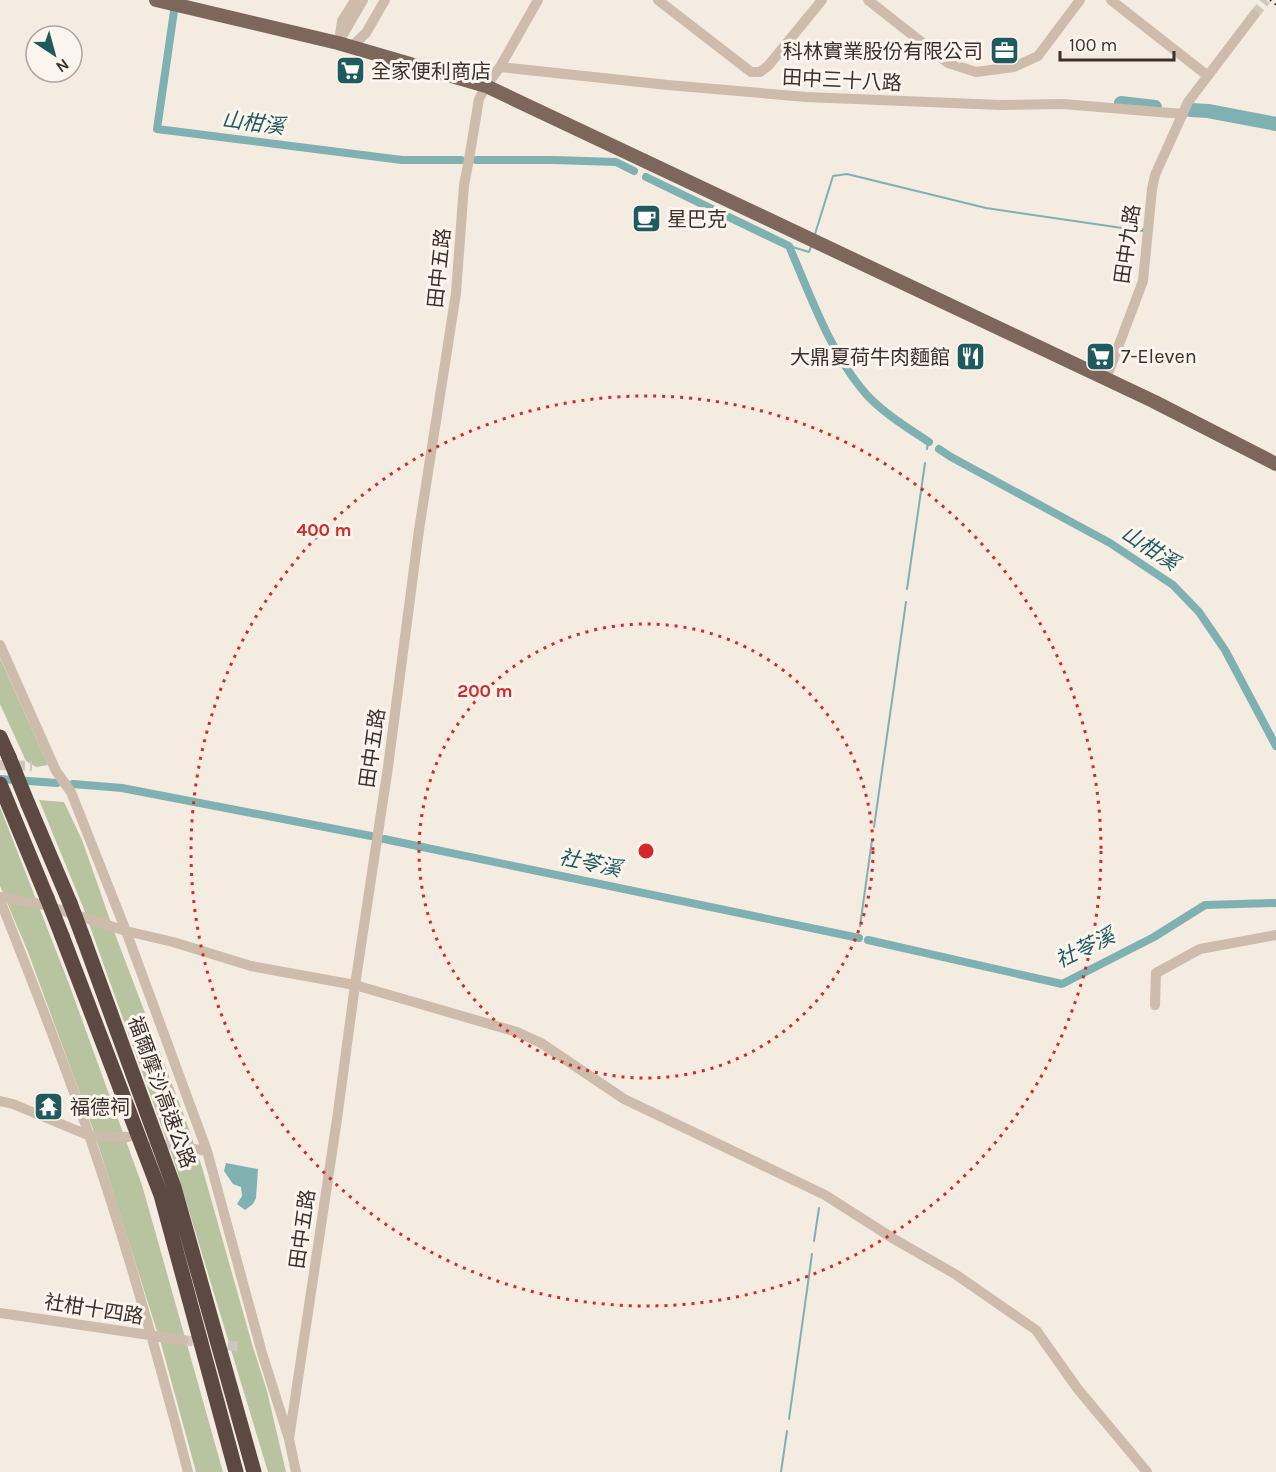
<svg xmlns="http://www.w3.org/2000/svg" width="1276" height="1472" viewBox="0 0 1276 1472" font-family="Karla,'Noto Sans TC',sans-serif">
	<rect width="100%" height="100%" fill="#f4ebe1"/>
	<path fill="#b8c4a0" d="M0,658L48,765L36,767L26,761L0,704Z
		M39,800L64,802L82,840L115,934L185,1118L202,1167L252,1344L267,1391L286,1472H268L173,1158L83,907Z
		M0,807L69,984L142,1185L223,1472H196L162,1347L94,1132L28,952L0,886Z"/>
	<path fill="#7fb0b2" d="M226,1163L258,1169L256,1198L253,1204L245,1210L237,1204L242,1196L241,1187L233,1184L224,1171Z"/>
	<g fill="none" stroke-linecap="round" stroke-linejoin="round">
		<path stroke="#7fb0b2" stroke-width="2" d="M815,234L833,176L847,174L986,208L1143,231V229
			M789,246L809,252L811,247
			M927,449L928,442
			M907,589L925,463
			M874,827L906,602
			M860,926L872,840
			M859,938V937
			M814,1241L819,1208
			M789,1419L812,1254
			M781,1472L787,1431"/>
		<path stroke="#7fb0b2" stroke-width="8" d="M174,11L157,129L402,160H461
			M476,160H554L616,162L634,171
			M646,177L789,246C809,292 829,349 861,388C877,409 906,427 929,442
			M939,449L951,457L1110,543L1173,585L1199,612L1225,650L1276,746
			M0,779L57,783
			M73,784L122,788L371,836
			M384,839L859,938
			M868,940L1062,984L1154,937L1205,905L1276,903"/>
		<path stroke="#7fb0b2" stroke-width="14" d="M1121,103L1155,107
			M1191,110L1208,111L1276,124"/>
		<path stroke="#cfc6bd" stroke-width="10" stroke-dasharray="10 5" stroke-linecap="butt" d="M1254,15L1266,0
			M0,765L32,766
			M135,1138L175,1146
			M183,1340L241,1347"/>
		<path stroke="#cdbbac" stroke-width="10" d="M658,0L751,72H760L768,66L822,0
			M868,0L948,63L976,72L1014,67L1038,56L1080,0
			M1111,0L1208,76
			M340,34L342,21L354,2
			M338,43L363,0
			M351,47L366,33L385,0
			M500,67L668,85L806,97L1001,105L1063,104L1183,114
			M1106,379L1143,281L1152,189L1155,175L1188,102L1254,15
			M0,645L56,771L71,792L126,931L207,1151L262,1353L289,1439L296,1472
			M0,897L45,905L126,931L173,942L251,966L355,985L517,1032L541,1043L624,1099L825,1195L894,1239L955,1274L1036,1330L1077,1388L1147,1472
			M0,900C31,978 62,1056 89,1135C127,1246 159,1359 188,1472
			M1155,1005L1156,973L1200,949L1276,935
			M0,1101L13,1104L90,1136L128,1137
			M175,1146L207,1151
			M0,1313L183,1340
			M289,1439L337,1119L355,985L388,767L419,530L456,293L464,185L469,159L479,99L486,86L500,67L538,0"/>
		<path stroke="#7d675c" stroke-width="14" d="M156,0L338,43L486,86L1153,401L1276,464"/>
		<path stroke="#5c4a42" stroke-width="15" d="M0,737L9,757
			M0,784L47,898
			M28,804L70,903
			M62,936L161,1195L236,1472
			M84,940L174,1187L254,1472"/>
		<path stroke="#3b302b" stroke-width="2" stroke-dasharray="1.5 4.5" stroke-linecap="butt" d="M1270,0L1276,5"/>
		<path stroke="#5c4a42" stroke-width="15" d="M9,757L28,804
			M47,898L62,936
			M70,903L84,940"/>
	</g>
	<g fill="none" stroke="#d62828" stroke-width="3" stroke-dasharray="3 6">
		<circle cx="646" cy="851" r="227"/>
		<circle cx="646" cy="851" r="455"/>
	</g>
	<defs>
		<symbol id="office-square" viewBox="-11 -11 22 22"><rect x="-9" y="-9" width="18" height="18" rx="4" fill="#1f5a5e" stroke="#fbf5ee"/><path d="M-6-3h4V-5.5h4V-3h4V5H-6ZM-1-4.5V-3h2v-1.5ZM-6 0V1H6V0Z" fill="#fff"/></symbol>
		<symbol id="supermarket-square" viewBox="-11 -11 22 22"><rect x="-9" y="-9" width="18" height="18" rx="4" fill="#1f5a5e" stroke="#fbf5ee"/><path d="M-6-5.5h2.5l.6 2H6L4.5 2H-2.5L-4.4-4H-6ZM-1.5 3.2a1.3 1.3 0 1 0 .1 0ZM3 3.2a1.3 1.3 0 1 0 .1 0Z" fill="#fff"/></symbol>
		<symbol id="cafe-square" viewBox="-11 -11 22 22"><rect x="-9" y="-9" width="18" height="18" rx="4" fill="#1f5a5e" stroke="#fbf5ee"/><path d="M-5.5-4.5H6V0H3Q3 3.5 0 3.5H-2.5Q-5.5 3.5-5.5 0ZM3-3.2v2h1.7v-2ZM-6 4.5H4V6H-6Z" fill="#fff"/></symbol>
		<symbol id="restaurant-square" viewBox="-11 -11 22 22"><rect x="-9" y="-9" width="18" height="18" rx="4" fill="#1f5a5e" stroke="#fbf5ee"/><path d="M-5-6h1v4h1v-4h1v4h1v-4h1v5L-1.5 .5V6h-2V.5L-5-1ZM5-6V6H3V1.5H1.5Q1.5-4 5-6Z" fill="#fff"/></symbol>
		<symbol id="temple-square" viewBox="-11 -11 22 22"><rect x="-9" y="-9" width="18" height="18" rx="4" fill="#1f5a5e" stroke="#fbf5ee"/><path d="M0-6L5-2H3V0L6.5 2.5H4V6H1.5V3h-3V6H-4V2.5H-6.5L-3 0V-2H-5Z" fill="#fff"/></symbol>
	</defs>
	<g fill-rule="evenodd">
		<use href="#office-square" x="988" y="34" width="33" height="33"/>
		<use href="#supermarket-square" x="334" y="54" width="33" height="33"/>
		<use href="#cafe-square" x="630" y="202" width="33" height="33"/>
		<use href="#supermarket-square" x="1084" y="340" width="33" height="33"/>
		<use href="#restaurant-square" x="954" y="340" width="33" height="33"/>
		<use href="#temple-square" x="32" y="1090" width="33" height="33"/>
	</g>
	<g text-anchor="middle" stroke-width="6" stroke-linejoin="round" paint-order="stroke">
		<g font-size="20" fill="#3b302b" stroke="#fbf5ee" text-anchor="start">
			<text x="983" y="58" text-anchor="end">科林實業股份有限公司</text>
			<text x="371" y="78">全家便利商店</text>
			<text x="667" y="226">星巴克</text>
			<text x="1121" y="363">7-Eleven</text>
			<text x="950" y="364" text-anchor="end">大鼎夏荷牛肉麵館</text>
			<text x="70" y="1114">福德祠</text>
		</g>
		<g font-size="20" fill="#3b302b" stroke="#fbf5ee">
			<text transform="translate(842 80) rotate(3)" y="7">田中三十八路</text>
			<text transform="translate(1127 244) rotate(-82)" y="7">田中九路</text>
			<text transform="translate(439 268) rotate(-84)" y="7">田中五路</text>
			<text transform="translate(372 748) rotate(-82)" y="7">田中五路</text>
			<text transform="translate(162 1092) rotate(70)" y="7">福爾摩沙高速公路</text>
			<text transform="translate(302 1229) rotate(-82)" y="7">田中五路</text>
			<text transform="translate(94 1309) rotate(9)" y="7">社柑十四路</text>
		</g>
		<g font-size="21" font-style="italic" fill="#1f5a5e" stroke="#fbf5ee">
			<text transform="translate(253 123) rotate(7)" y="7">山柑溪</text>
			<text transform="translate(1150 548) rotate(33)" y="7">山柑溪</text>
			<text transform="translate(590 863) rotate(12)" y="7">社苓溪</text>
			<text transform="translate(1085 948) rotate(-26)" y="7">社苓溪</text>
		</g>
	</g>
	<circle cx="646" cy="851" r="9" fill="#d62828" stroke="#fbf5ee" stroke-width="3"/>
	<g font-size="18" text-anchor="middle" font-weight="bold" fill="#d62828" stroke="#fbf5ee" stroke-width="6" stroke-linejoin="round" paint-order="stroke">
		<text x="324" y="536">400 m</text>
		<text x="485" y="697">200 m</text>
	</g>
	<g transform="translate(54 54) rotate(144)"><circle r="28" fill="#fbf5ee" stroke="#aea6a0" stroke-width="1.5"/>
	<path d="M0-4.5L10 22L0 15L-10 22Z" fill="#1f5a5e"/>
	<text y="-9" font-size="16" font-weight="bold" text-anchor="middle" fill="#3b302b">N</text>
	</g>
	<path d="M1060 51v9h114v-9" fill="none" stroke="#3b302b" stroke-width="3"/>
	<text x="1069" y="51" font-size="18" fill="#3b302b" stroke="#fbf5ee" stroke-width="4.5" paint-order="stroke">100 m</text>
</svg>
